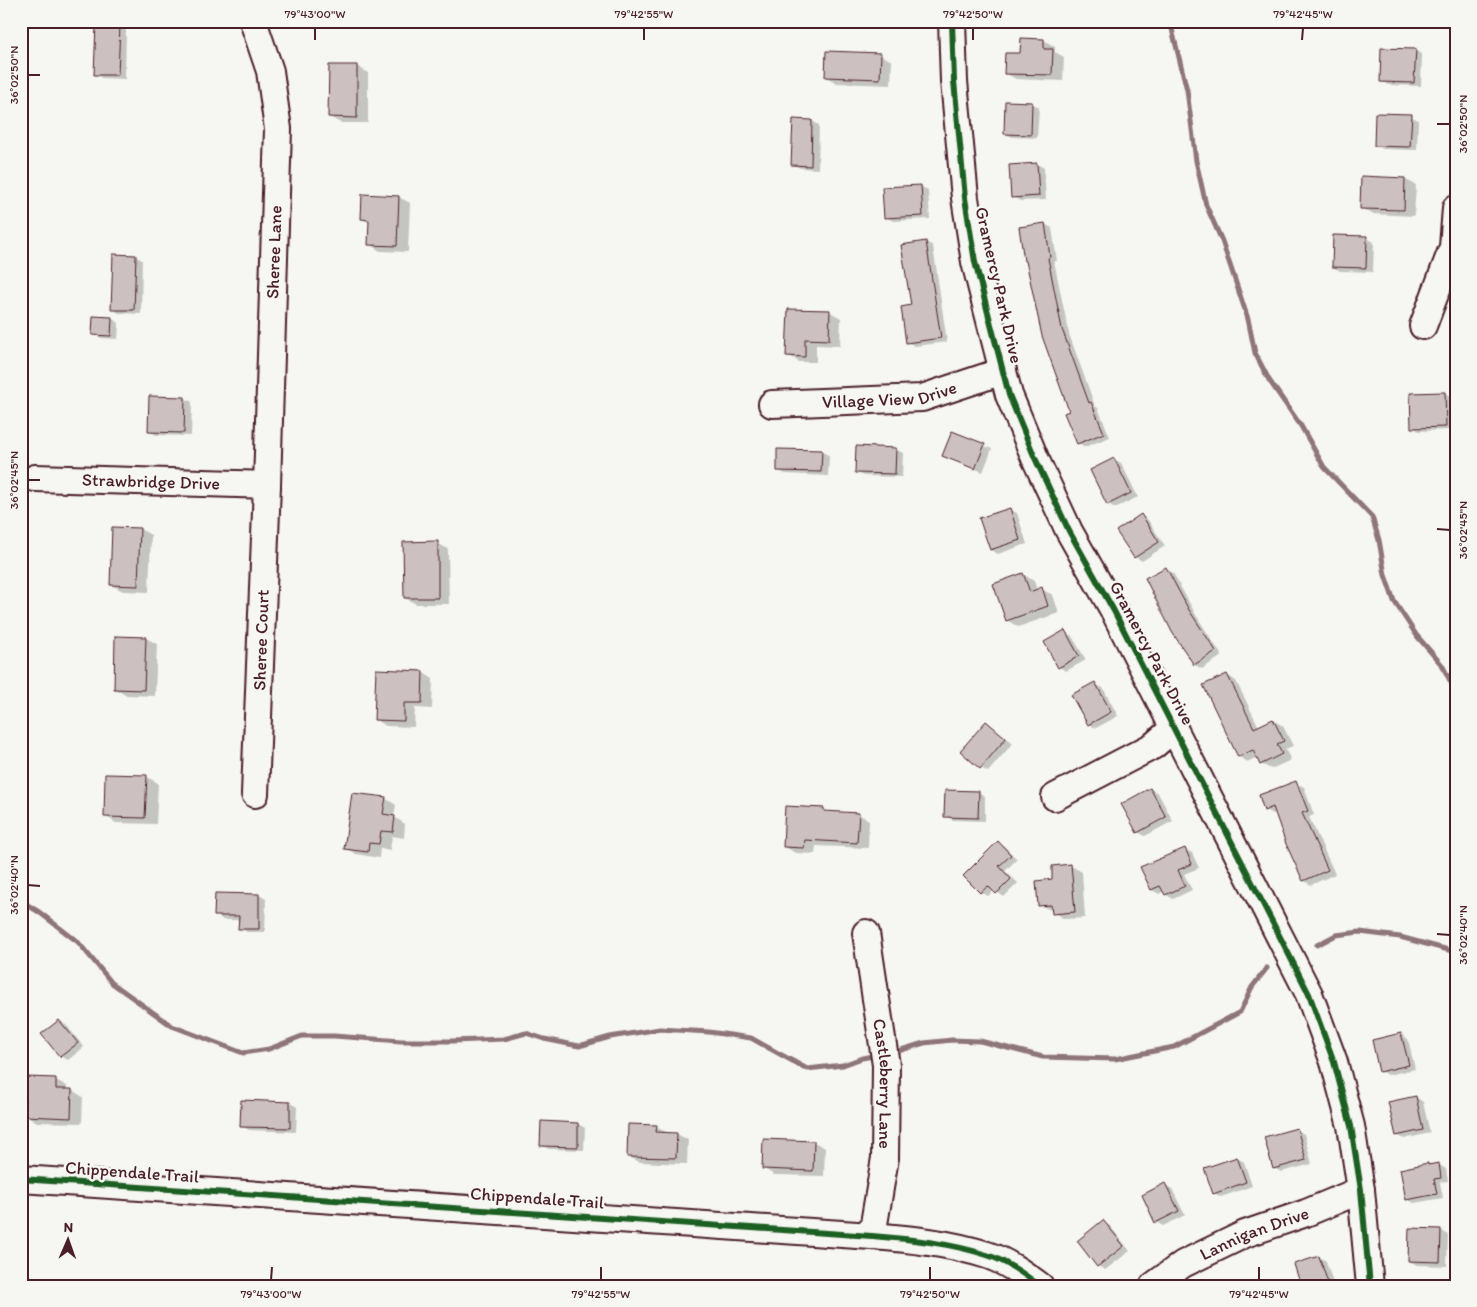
<svg xmlns="http://www.w3.org/2000/svg" width="1477" height="1307" viewBox="0 0 1477 1307" font-family="Itim,sans-serif">
	<rect width="100%" height="100%" fill="#f6f6f2"/>
	<filter id="ink" filterUnits="userSpaceOnUse"><feTurbulence type="fractalNoise" baseFrequency=".02" numOctaves="2"/><feDisplacementMap in="SourceGraphic" scale="10" xChannelSelector="R" yChannelSelector="G"/><feConvolveMatrix kernelMatrix="1 2 1 2 8 2 1 2 1" color-interpolation-filters="sRGB"/></filter>
	<g filter="url(#ink)">
		<path fill="#0003" d="M119,26L126,30L125,79L102,78L95,74Z
			M1044,40L1055,47V52L1064,57L1063,81L1016,79L1005,73L1021,54Z
			M1415,50L1422,55L1421,86L1388,85L1381,81Z
			M880,55L892,61L891,85L837,83L826,77Z
			M357,66L368,73V123H341L329,117Z
			M1031,103L1039,107L1037,138L1012,137L1005,133Z
			M1411,116L1418,120L1417,150L1383,149L1375,145Z
			M794,120L812,121L819,125L818,169L800,168L792,164Z
			M1037,164L1044,168L1046,200L1020,201L1013,197Z
			M1404,179L1416,185L1414,216L1372,214L1361,208Z
			M920,186L928,190L930,219L893,221L886,217Z
			M399,197L410,203L408,252L380,251L369,244L370,223L363,219Z
			M1045,224L1052,228L1057,261H1054L1069,334L1095,406L1098,408L1110,437L1085,447L1078,443L1028,262Z
			M1367,238L1374,242L1373,272L1340,271L1333,267Z
			M926,242L933,246L947,342L915,346L907,342Z
			M135,256L142,260L141,314L119,313L112,309Z
			M830,312L841,318L840,346L816,345V362H799L788,355Z
			M112,318L119,323L118,339L101,338L94,334Z
			M1445,393L1452,397L1453,430L1419,431L1412,427Z
			M150,397L185,398L192,402L191,436L156,435L149,431Z
			M953,433L992,449L983,472L944,456Z
			M895,449L903,453L902,477L863,476L856,472Z
			M822,451L829,456L828,476L785,474L778,470Z
			M1114,459L1121,463L1138,497L1115,508L1108,504Z
			M1009,509L1017,513L1027,544L998,554L991,550Z
			M1141,516L1148,520L1165,546L1142,561L1135,557Z
			M140,529L151,535L149,592L123,591L111,585Z
			M437,543L448,549L449,604H416L405,598Z
			M1166,568L1173,573L1196,615L1222,656L1202,669L1195,665L1173,632Z
			M1023,574L1034,581L1037,590L1041,589L1053,595L1059,613L1018,627L1007,620Z
			M1065,632L1072,636L1086,660L1066,671L1059,667Z
			M146,638L157,644L155,696L126,695L115,689Z
			M422,672L433,679L432,709L415,708L414,727L386,726L375,719Z
			M1227,675L1236,681L1259,727L1273,720L1283,726L1293,746L1285,749L1291,760L1271,769L1261,764L1258,757L1248,762L1239,757Z
			M1095,684L1103,688L1118,716L1096,728L1088,724Z
			M986,722L1013,743L988,772L981,768Z
			M147,777L158,783L156,824L116,823L105,816Z
			M1296,783L1304,787L1314,815L1309,817L1335,874L1311,885L1304,881L1276,813L1273,814L1265,810Z
			M1150,789L1158,793L1173,821L1145,836L1138,832Z
			M978,792L985,796V821L953,820L945,816Z
			M385,798L396,805L394,817L405,824L404,838L392,836L390,850L380,848L379,858L356,854L345,848Z
			M824,809L830,813L858,814L869,820L868,848L816,846L815,854L795,853L784,846Z
			M998,843L1005,847L1017,859L1005,871L1018,883L1004,897L994,890L988,896L981,892L965,876Z
			M1185,849L1192,853L1199,868L1184,874L1192,890L1173,899L1165,894L1164,891L1159,894L1152,890Z
			M1071,866L1082,872L1085,918L1064,919L1053,911L1039,905L1054,881L1053,867Z
			M259,895L266,899L265,932H247L240,928V920H223L216,915Z
			M60,1021L67,1026L84,1047L68,1060L61,1056Z
			M1401,1034L1408,1039L1415,1069L1388,1075L1380,1071Z
			M56,1080L67,1086V1090H72L83,1097L82,1123L37,1122L26,1115Z
			M1416,1097L1423,1102L1430,1133L1404,1139L1397,1135Z
			M242,1101L290,1103L297,1107L296,1132L249,1130L241,1126Z
			M542,1123L578,1124L585,1128L584,1150L549,1149L541,1145Z
			M656,1127L668,1133L677,1134L688,1140L687,1164L639,1162L628,1156Z
			M1297,1130L1304,1134L1312,1164L1281,1172L1274,1168Z
			M764,1140L814,1142L825,1148L824,1176L774,1175L763,1168Z
			M1237,1158L1244,1162L1252,1186L1221,1197L1214,1193Z
			M1438,1164L1446,1169L1448,1181L1440,1182L1443,1198L1414,1203L1407,1199L1428,1165L1430,1166Z
			M1165,1185L1172,1189L1185,1215L1163,1226L1156,1222Z
			M1103,1222L1110,1226L1130,1251L1105,1270L1098,1266L1079,1242Z
			M1410,1230H1441L1448,1235L1447,1266L1417,1265L1409,1261Z
			M1319,1257L1326,1261L1334,1286H1302Z
			M1257,1280L1265,1286H1244Z"/>
		<g fill="none" stroke-linecap="round" stroke-linejoin="round">
			<path stroke="#8e747a" stroke-width="5" d="M1170,21L1187,90L1196,161L1206,205L1222,241L1248,319L1255,353L1269,380L1301,426L1324,467L1372,517L1379,540L1385,575L1394,601L1417,636L1442,665L1456,692
				M21,901L39,912L78,942L112,983L172,1026L243,1053L269,1049L302,1036H334L401,1041H452L504,1039L526,1033L544,1039L579,1046L610,1037L660,1029L709,1032L751,1038L807,1069L843,1065L862,1058L873,1056
				M1317,945L1336,935L1360,932L1400,937L1456,952
				M898,1051L924,1043L952,1040L980,1041L1043,1057L1115,1059L1174,1047L1240,1012L1252,987L1267,968"/>
		</g>
		<path fill="#ccc1c0" stroke="#4a1f2b" d="M96,24H120L118,75H94Z
			M1021,38L1044,39V49H1053L1052,75L1004,74L1005,53H1020Z
			M1381,48L1416,49L1414,83L1380,82Z
			M826,51L881,53L880,79L825,77Z
			M329,65H357V118L328,117Z
			M1005,101L1032,102L1031,135L1004,134Z
			M1375,113L1412,114L1410,147L1374,146Z
			M793,119L812,120L811,166L791,165Z
			M1037,163L1039,196L1011,198L1009,165Z
			M1361,176L1405,178L1404,210L1360,209Z
			M921,185L923,216L884,218L882,187Z
			M362,194L399,196L397,246L368,245L369,220L361,219Z
			M1045,223L1050,257L1048,258L1062,329L1089,403L1091,402L1104,433L1077,444L1064,413L1069,411L1042,336L1026,261H1024L1019,227Z
			M1333,235L1367,236L1366,268L1332,267Z
			M926,241L941,338L906,343L901,307L911,305L901,245Z
			M113,254L136,255L134,310H111Z
			M788,309L830,310L829,340L805,339V357L786,356Z
			M93,316L112,317L111,336L92,335Z
			M1445,392L1446,427L1411,428L1410,393Z
			M149,396L185,397L184,433L148,432Z
			M952,431L985,444L975,469L942,456Z
			M856,446L896,448L895,474L855,473Z
			M777,449L822,450L821,472L777,471Z
			M1114,458L1131,493L1107,505L1090,470Z
			M1010,508L1020,540L990,550L979,518Z
			M1141,514L1159,542L1134,558L1116,531Z
			M112,527L140,528L138,586L110,585Z
			M438,541V598H404L403,542Z
			M1166,567L1189,610L1216,651L1194,665L1172,632L1145,578Z
			M1023,573L1030,592L1042,587L1048,606L1006,621L993,584Z
			M1065,630L1079,656L1058,668L1044,642Z
			M115,636L146,637L144,690L114,689Z
			M376,669L423,671L422,703H404V721L374,720Z
			M1227,674L1254,728L1273,719L1284,741L1277,744L1282,754L1260,765L1253,750L1238,757L1203,685Z
			M1095,682L1111,712L1088,725L1071,695Z
			M986,721L1006,738L980,769L960,751Z
			M105,774L147,775L145,818L104,817Z
			M1296,781L1308,811L1302,813L1328,870L1303,881L1286,844L1273,807L1264,811L1259,795Z
			M1150,788L1166,817L1137,833L1121,804Z
			M945,790L979,791L978,818L944,817Z
			M352,793L386,797L383,814L395,816L393,832L381,831L379,844L369,843L368,852L344,849Z
			M785,806L824,808V811L859,813L857,843L805,840L804,848L783,847Z
			M998,841L1011,855L999,866L1011,879L996,894L988,886L980,893L963,876Z
			M1185,848L1192,864L1178,870L1185,886L1165,895L1160,886L1151,890L1140,867Z
			M1071,864L1075,912L1052,914L1051,905L1038,906L1036,881L1052,879V866Z
			M215,893L259,894V929H238L239,916H214Z
			M59,1020L78,1043L60,1057L41,1034Z
			M1401,1033L1409,1065L1379,1072L1372,1040Z
			M26,1077L56,1078V1089H72L71,1118L24,1116Z
			M1416,1096L1423,1130L1396,1136L1388,1102Z
			M241,1100L290,1102V1128L240,1127Z
			M541,1121L578,1123V1147L540,1146Z
			M628,1124L657,1125L656,1132L677,1133L676,1158L627,1157Z
			M1297,1128L1306,1160L1273,1169L1264,1137Z
			M763,1139L814,1141L813,1171L762,1169Z
			M1237,1157L1246,1182L1213,1194L1204,1168Z
			M1428,1163V1165L1439,1163L1441,1178L1434,1179L1437,1194L1406,1200L1400,1169Z
			M1165,1183L1179,1211L1155,1223L1142,1195Z
			M1103,1220L1124,1246L1097,1267L1077,1241Z
			M1409,1228L1441,1229L1440,1262L1408,1261Z
			M1319,1256L1328,1283L1319,1286H1301L1294,1264Z"/>
		<g fill="none" stroke-linecap="round" stroke-linejoin="round">
			<defs>
				<g id="minor">
					<path d="M253,21L270,71L278,129L267,485L255,794"/>
					<path d="M952,21L954,81L965,198L975,262L1009,395L1035,458L1069,531L1114,611L1309,994L1334,1062L1351,1126L1361,1190L1370,1286"/>
					<path d="M1423,326L1453,247L1456,208"/>
					<path id="s1" d="M772,404L922,398L1003,371"/>
					<path id="s2" d="M35,478L267,485"/>
					<path d="M1055,797L1153,746L1174,728"/>
					<path id="s3" d="M866,933L886,1065L885,1158L872,1236"/>
					<path d="M21,1179L872,1236C911,1239 949,1243 987,1255C1006,1261 1024,1274 1040,1286"/>
					<path id="s4" d="M1153,1286L1183,1264L1245,1234L1306,1213L1361,1190"/>
				</g>
			</defs>
			<use href="#minor" stroke="#4a1f2b" stroke-width="30"/>
			<use href="#minor" stroke="#f6f6f2" stroke-width="26"/>
			<defs>
				<path id="cycleway" d="M952,21L954,81L965,198L975,262L1009,395L1035,458L1069,531L1114,611L1309,994L1334,1062L1351,1126L1361,1190L1370,1286
					M21,1179L872,1236C911,1239 949,1243 987,1255C1006,1261 1024,1274 1040,1286"/>
			</defs>
			<use href="#cycleway" stroke="#f6f6f2" stroke-width="9"/>
			<use href="#cycleway" stroke="#1b5e20" stroke-width="6"/>
		</g>
	</g>
	<path fill="none" stroke="#4a1f2b" stroke-width="2" d="M315,40V28M644,40V28M973,40V28M1302,40L1303,28M28,75H40M1437,124H1450M28,480H40M1437,529L1450,530M28,885L40,886M1437,934L1450,935M271,1280L272,1267M601,1280V1267M930,1280V1267M1259,1280V1267"/>
	<g text-anchor="middle" stroke-width="5" stroke-linejoin="round" paint-order="stroke">
		<g font-size="18" fill="#4a1f2b" stroke="#f6f6f2">
			<text transform="translate(274 252) rotate(-88)" y="6">Sheree Lane</text>
			<text transform="translate(999 285) rotate(77)" y="6">Gramercy Park Drive</text>
			<text dy="6" stroke="none"><textPath href="#s1" startOffset="118">Village View Drive</textPath></text>
			<text dy="6" stroke="none"><textPath href="#s2" startOffset="116">Strawbridge Drive</textPath></text>
			<text transform="translate(261 640) rotate(-88)" y="6">Sheree Court</text>
			<text transform="translate(1152 653) rotate(62)" y="6">Gramercy Park Drive</text>
			<text dy="6" stroke="none"><textPath href="#s3" startOffset="152">Castleberry Lane</textPath></text>
			<text transform="translate(132 1172) rotate(4)" y="6">Chippendale Trail</text>
			<text transform="translate(537 1198) rotate(4)" y="6">Chippendale Trail</text>
			<text dy="6" stroke="none"><textPath href="#s4" startOffset="115">Lannigan Drive</textPath></text>
		</g>
	</g>
	<rect width="1477" height="1307" fill="none" stroke="#f6f6f2" stroke-width="55"/>
	<g transform="translate(68 1240) rotate(2)" stroke="#f6f6f2" stroke-width="4" paint-order="stroke">
	<path d="M0-4L9 19L0 12L-9 19Z" fill="#4a1f2b"/>
	<text y="-8" font-size="14" font-weight="bold" text-anchor="middle" fill="#4a1f2b">N</text>
	</g>
	<rect x="28" y="28" width="1422" height="1252" fill="none" stroke="#4a1f2b" stroke-width="2"/>
	<g font-size="12" text-anchor="middle" fill="#4a1f2b">
		<text x="315" y="18">79°43'00"W</text>
		<text x="644" y="18">79°42'55"W</text>
		<text x="973" y="18">79°42'50"W</text>
		<text x="1303" y="18">79°42'45"W</text>
		<text transform="translate(14 75) rotate(-90)" y="4">36°02'50"N</text>
		<text transform="translate(1463 124) rotate(-90)" y="4">36°02'50"N</text>
		<text transform="translate(14 480) rotate(-90)" y="4">36°02'45"N</text>
		<text transform="translate(1463 530) rotate(-90)" y="4">36°02'45"N</text>
		<text transform="translate(14 885) rotate(-90)" y="4">36°02'40"N</text>
		<text transform="translate(1463 935) rotate(-90)" y="4">36°02'40"N</text>
		<text x="271" y="1298">79°43'00"W</text>
		<text x="601" y="1298">79°42'55"W</text>
		<text x="930" y="1298">79°42'50"W</text>
		<text x="1259" y="1298">79°42'45"W</text>
	</g>
</svg>
